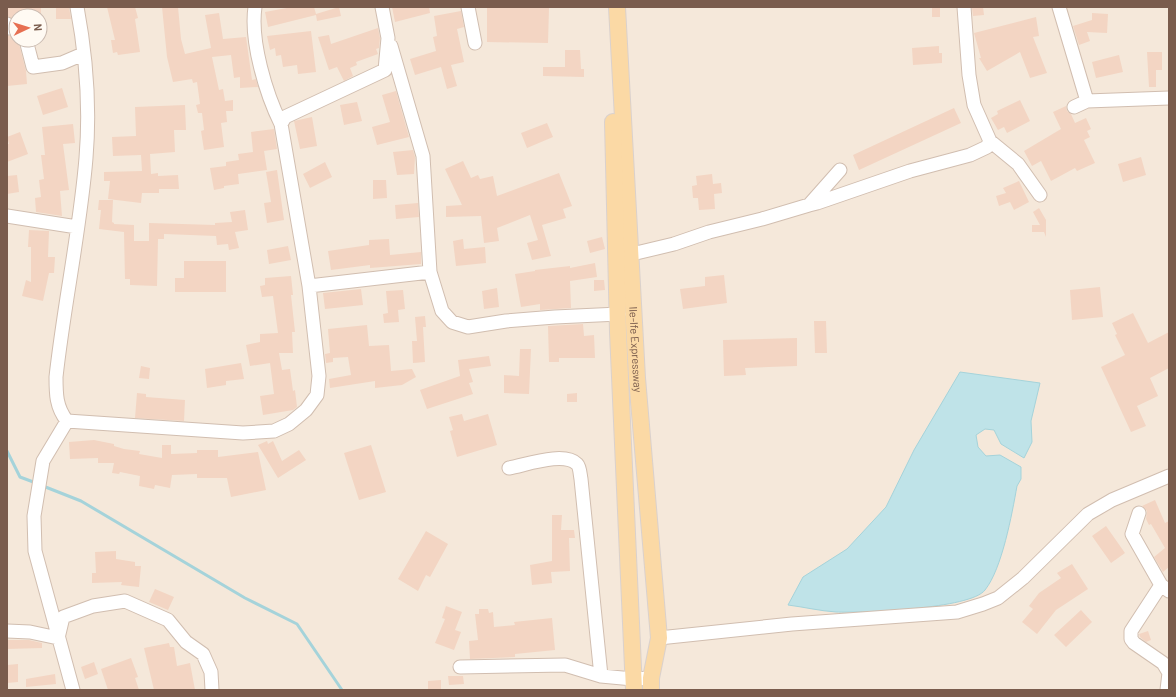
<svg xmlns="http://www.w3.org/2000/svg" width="1176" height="697" viewBox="0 0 1176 697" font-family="Barlow,sans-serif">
	<rect width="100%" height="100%" fill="#fdf6ec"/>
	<path fill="#f5e8da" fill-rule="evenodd" d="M7,7H1169V690H7ZM16,16H40V40H16Z"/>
	<path fill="#bfe3e8" stroke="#a5d3da" d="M960,372L1040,383L1031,421L1032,442L1024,458L1001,444L994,430L985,429L976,435L978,447L986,456L1000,455L1021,467V479L1017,486C1012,514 1002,569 985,590C971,609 861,613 836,612C820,611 804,607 788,605L803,577L847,549L886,507L914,450Z"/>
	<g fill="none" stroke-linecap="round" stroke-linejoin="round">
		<path stroke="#a5d3da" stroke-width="3" d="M7,451L20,477L36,483
			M43,486L81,501L245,598L297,624L342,690"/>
	</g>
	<path fill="#f3d5c3" d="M8,7H41V16H16V20H14L8,16Z
		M56,7H69L71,19H56Z
		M107,7H135L138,18L135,19L140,52L118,55L117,52L113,53L111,40H115Z
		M162,7H178L181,39L185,54L211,48L205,15L219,13L223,39L246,37L252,80L256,79L258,87L240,88V77L234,78L231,55L212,57L219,90L223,89L225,101L233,100V111H226L227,122L221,123L224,147L204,150L201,131L204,130L202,113H198L196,105L200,104L197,82L193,83L192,79L173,82L167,57Z
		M292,7H314L316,14L339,7L341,16L317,21L316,15L268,27L265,12Z
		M392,7H429L430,13L395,22Z
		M487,7L549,8L548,43L487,42Z
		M932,7H940V17H932Z
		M983,7L984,15L973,16L972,8Z
		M461,11L464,27L457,29L464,62L451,65L457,86L447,89L441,67L415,75L410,59L436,51L433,37L437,36L434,16Z
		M1092,13L1108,14L1107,33L1087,32L1090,41L1079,45L1073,26L1092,20Z
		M1036,17L1039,36L1033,37L1047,73L1030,78L1020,52L987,71L979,58H981L974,33Z
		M378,28L380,38L379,48L376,49L378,54L356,62L357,65L350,68L353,76L344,81L337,67L329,70L318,37L329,35L331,44Z
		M311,31L316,72L298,74L297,65L283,67L281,55L276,56L275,48L270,50L267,36Z
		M7,36H16V40H18L26,71L27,84L7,86Z
		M939,46V53H942V63L913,65L912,48Z
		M565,50H580L581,69H584V77L543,76V67H565Z
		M1147,52H1162V70H1156V87H1149Z
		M1119,55L1123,72L1096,78L1092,62Z
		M62,88L68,107L43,115L37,96Z
		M396,91L409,137L377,145L372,127L390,122L382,95Z
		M1020,100L1030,121L1007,133L1004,127L998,130L991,118L998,114L997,111Z
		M357,102L362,121L344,125L340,105Z
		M185,105L186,130H174L175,152L150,154L151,174L158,173V176L178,175L179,189H159V193H142L141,203L108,199L110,181H104V172L142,171L141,155L113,156L112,137L136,136L135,107Z
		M1066,106L1067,111L1071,114L1075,123L1086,118L1091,129L1087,131L1090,137L1084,140L1095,163L1077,171L1075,168L1051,181L1041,161L1032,166L1024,151L1061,129L1053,112Z
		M954,108L961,123L859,170L853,155Z
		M312,117L317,146L300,149L294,121Z
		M547,123L553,137L527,148L521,133Z
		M73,124L75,143L63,144L69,190L60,191L62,216L36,212L35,198L41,197L39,180L44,179L41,155H45L42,127Z
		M274,129L277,149L264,151L267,170L238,174L239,184L224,186V188L214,190L210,168L226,166V162L239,160L238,154L253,152L251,132Z
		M20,132L28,154L7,162V144H9L7,137Z
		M413,150L415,157L414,174L397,175L393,152Z
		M1141,157L1146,175L1123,182L1118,164Z
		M463,161L471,178L478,175L480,179L493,176L497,196L559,173L572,206L563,209L566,218L542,225L551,256L532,260L527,243L538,240L530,215L497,228L499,241L484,243L481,216L446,217V206L462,205L445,169Z
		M325,162L332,177L310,188L303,174Z
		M277,170L284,220L267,223L264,203L271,202L266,172Z
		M712,174L713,184L721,183L722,193L714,194L715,209L699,210L698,198H693L692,186L697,185L696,176Z
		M17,175L19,192L7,194V176Z
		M373,180H386L387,198L373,199Z
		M1019,181L1029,202L1014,210L1010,202L999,206L996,196L1006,193L1003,188Z
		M99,200H113L112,222L114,223V224L134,225V241H149V223L215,225V223L232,222L230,212L245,210L248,230L235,232L239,248L229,250L228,244L217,245L216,236L164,234V239H158L157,286L130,285V279H125L124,232L99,229L101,210H98Z
		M418,203L419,217L396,219L395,205Z
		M1039,208L1046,220V237L1044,232H1032V225H1040L1033,212Z
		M29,230L49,231L48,257H55L54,273H49L43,301L22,296L26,280L31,282V247H28Z
		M602,237L605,249L590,253L587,241Z
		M389,239L390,255L421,252V264L370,268V265L331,270L328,251L369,245V240Z
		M463,239L464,249L485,247L486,263L456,266L453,241Z
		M288,246L291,260L269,264L267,250Z
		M184,261H226V292H175V278H184Z
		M595,263L597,277L570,281L571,308L540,310V304L521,307L515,274L535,271V270L570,266V268Z
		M724,275L727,303L683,309L680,289L705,286V277Z
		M291,276L293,295H291L295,332H292L293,353H279L282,370L290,369L293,391L295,390L297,407L293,410L263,415L260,396L274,394L270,363L250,366L246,345L260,342V334L278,333L273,296L262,297L260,286L265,285V278Z
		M594,280H604L605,290L594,291Z
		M1100,287L1103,317L1072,320L1070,290Z
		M497,288L499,307L484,309L482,291Z
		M361,289L363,305L325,309L323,293Z
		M403,290L405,309L398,310L399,322L384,323L383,314L388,313L386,291Z
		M1133,313L1148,343L1169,332V368L1150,378L1158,396L1137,406L1146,426L1131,432L1101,367L1125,355L1115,335L1117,334L1112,323Z
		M425,316L426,327H423L425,362L413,363L412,341H417L415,317Z
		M814,321H826L827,353H815Z
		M583,324L584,336L594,335L595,358H559V362H549L548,326Z
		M367,325L369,346L389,345L391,371L412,369L416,377L402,385L375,388V381L330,388L329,379L351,375L348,357L333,358V362L326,363L325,354L330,353L328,329Z
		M797,338V366L745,368L746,375L724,376L723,340Z
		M520,349H531L529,394L504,393V375L519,376Z
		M489,356L491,366L469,369L473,382L469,383L473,394L427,409L420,390L460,376L458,360Z
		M241,363L244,379L226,381V385L207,388L205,369Z
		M141,366L150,368L149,379L139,378Z
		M137,393L146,394V397L185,400L184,421L135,418Z
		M577,393V402H567V394Z
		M462,414L464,421L488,414L497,445L457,457L450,431L453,430L449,417Z
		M94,440L114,444V446L124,449L140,451L139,454L162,458V445H171V454L197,453V450H218V457L258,452L266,490L231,497L227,478H197V474L172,475L170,488L155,485L154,489L139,486L140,476L120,472L119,474L112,473L114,463H98V458L70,459L69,442Z
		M267,441L268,444L273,441L282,461L299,450L306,460L278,478L258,445Z
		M371,445L386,492L359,500L344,453Z
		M1155,500L1165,523L1169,521V567L1163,572L1154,557L1165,548L1151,524L1149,525L1146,519L1147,511L1142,506Z
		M552,515H562L561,530H574L575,538H569L570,571L551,572L552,583L532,585L530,565L552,561Z
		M1106,526L1125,553L1111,563L1092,536Z
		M426,531L448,544L430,577L426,575L418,591L398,579Z
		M116,551V559L135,562V566H141L139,587L121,585L122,582L92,583V573H96L95,552Z
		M1072,564L1088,589L1056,610L1037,634L1022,622L1033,609L1029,606L1039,593L1061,578L1057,573Z
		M155,589L174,597L168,610L149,602Z
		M446,606L462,612L455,630L461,632L454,650L435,643L445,619L442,618Z
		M479,609H488L489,613L493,612L494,627L515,625L514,622L552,618L555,650L515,654V657L470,659L469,641L478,640L475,614H479Z
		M1081,610L1092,622L1066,647L1054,635Z
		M1148,631L1151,640L1146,642L1140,637L1139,634Z
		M7,640H29L42,643V648L7,649Z
		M169,643L170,647H174L177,666L190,663L195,690H154L144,648Z
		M131,658L138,677L135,678L139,690H108L101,669Z
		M94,662L98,674L85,679L81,667Z
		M18,664V682L7,683V665Z
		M55,674L56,684L26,687V679Z
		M448,676H463L464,684L449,685Z
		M441,680V690H428V681Z"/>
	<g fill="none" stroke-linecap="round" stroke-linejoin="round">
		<defs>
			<path id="minor" d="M255,7C250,41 266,94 281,124
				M468,7L475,43
				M1059,7L1087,101
				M7,24L8,28H16
				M26,40L33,67L62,63L83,54
				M391,46L423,156L430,272
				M1074,107L1087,101L1169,98
				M990,141L1018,164L1040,195
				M809,205L817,203L910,171L970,155L987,147L990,141L974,105L969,75L964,7
				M7,216L77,227
				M632,254L674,244L709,232L762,219L809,205L840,170
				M309,286L430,272L442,311L452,322L468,327L506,321L555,317L619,314
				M67,421L243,433L274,431L289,424L306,410L317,395L319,376L309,286L281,124L285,117L385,70L388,38L382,7
				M509,468C526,465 564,451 577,464C580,467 580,474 581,479L601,676
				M1139,513L1132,534L1161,585L1169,591
				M1161,585L1131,631V639L1134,643L1163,663L1169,673
				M7,631L30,632L58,638L63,617L93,606L125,601L168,620L186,642L203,654L211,672L212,690
				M659,638L792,624L957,612L983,604L998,598L1023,578L1088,514L1112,500L1169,476
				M460,667L565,665L601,676L633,679L651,678
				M73,690L35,551L34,516L43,461L67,421C56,407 56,394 56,377C64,304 80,231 86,158C90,110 86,55 77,7
				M1167,690L1169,673"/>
			<g id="major">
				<path id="s1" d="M617,7L637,378L659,638L651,678V690"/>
				<path d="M613,122L618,332L634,690"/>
			</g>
		</defs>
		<use href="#minor" stroke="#d1beb0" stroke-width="15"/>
		<use href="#major" stroke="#dad1cd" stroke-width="18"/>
		<use href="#minor" stroke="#fff" stroke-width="13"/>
		<use href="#major" stroke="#fbd9a5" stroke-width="16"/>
	</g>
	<g text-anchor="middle" stroke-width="3" stroke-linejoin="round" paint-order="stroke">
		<g font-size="11" fill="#7a5c4d" stroke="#fffaf3">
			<text dy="4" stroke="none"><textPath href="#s1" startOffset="343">Ile-Ife Expressway</textPath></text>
		</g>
	</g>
	<rect width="1176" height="697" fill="none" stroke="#7a5c4d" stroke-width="16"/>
	<g transform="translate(28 28) rotate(86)"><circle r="19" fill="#fffaf3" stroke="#cabbb1"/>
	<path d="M0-3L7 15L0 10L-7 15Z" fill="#e76f51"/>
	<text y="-6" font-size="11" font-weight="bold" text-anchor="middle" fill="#7a5c4d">N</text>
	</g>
</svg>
